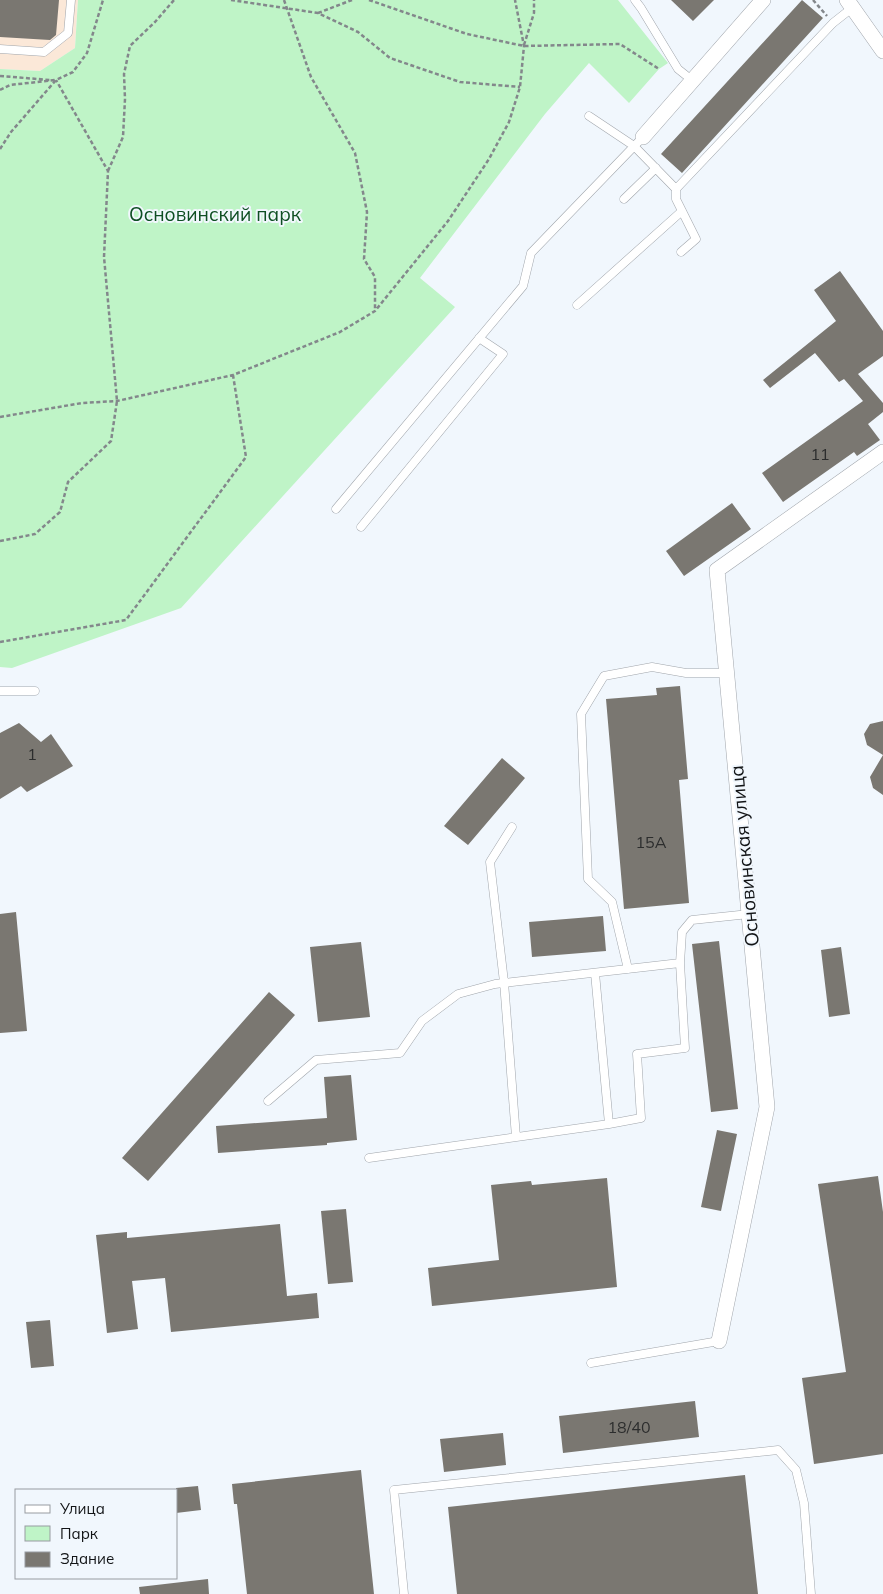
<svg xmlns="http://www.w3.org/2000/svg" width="883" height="1594" viewBox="0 0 883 1594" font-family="Mulish,sans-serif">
	<rect width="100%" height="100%" fill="#f1f7fd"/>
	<path fill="#fbe8d8" d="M0,0H78L75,48L40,71L0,69Z"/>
	<path fill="#bff4c7" d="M78,0H618L668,63L659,69L629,103L589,63L545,114L420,278L455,307L181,608L12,668L0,667V69L40,71L75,48Z"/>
	<path fill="#7a7771" d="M0,0H59L56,35L50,40L0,37Z
		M671,0H714L693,21Z
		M802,0L823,18L682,173L661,154Z
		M840,271L883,331V356L858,374L883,403V412L868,424L880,440L857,456L854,452L783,502L762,473L863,401L844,379L839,382L815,353L770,388L763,380L836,321L814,290Z
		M732,503L751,529L684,576L666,551Z
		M680,686L688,779L679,780L689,903L624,909L606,699L657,695L656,688Z
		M883,721V795L873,788L870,777L883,755L867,745L864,734L870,724Z
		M19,723L41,742L51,734L73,766L27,792L21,786L0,799V733Z
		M502,758L525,778L468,845L444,826Z
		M16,912L27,1031L0,1033V914Z
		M603,916L606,951L532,957L529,922Z
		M719,941L738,1109L711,1112L692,944Z
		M361,942L370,1017L318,1022L310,947Z
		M841,947L850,1014L829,1017L821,950Z
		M269,992L295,1015L148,1181L122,1158Z
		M351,1075L357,1140L327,1143V1145L218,1153L216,1126L327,1118L324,1077Z
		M717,1130L737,1134L721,1211L701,1207Z
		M878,1176L883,1212V1454L814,1464L802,1378L846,1372L818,1184Z
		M607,1178L617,1287L432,1306L428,1268L499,1260L491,1185L531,1181L532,1185Z
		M346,1209L353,1282L328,1284L321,1211Z
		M280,1224L287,1296L317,1293L319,1318L171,1332L165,1278L132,1281L138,1329L107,1333L96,1235L127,1232V1238Z
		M50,1320L54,1366L31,1368L26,1322Z
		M695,1401L699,1437L563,1453L559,1416Z
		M503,1433L506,1465L444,1472L440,1439Z
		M361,1470L374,1594H247L237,1504H234L232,1484Z
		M745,1475L758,1594H457L448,1507Z
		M198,1486L201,1510L176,1513V1488Z
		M208,1579L209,1594H140L139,1587Z"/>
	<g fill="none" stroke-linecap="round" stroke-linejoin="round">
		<defs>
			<path id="service" d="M635,0L641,8L678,69L693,81
				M0,49L44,52L68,33L71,0
				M589,116L634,146L676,189L833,23L852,8
				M676,189V199L696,239L681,252
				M624,199L656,168
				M577,305L682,211
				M336,509L523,286L531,253L643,137
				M361,527L503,354L479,338
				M0,691H35
				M512,827L490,862L504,982L516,1137
				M628,969L612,902L588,879L581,714L604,676L652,667L686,673H727
				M595,973L609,1124
				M268,1101L316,1060L400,1053L422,1021L458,994L495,984L680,963L682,932L692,920L749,914
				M369,1158L609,1124L641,1118L637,1054L685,1048L680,963
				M591,1363L719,1341
				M404,1594L394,1490L778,1450L796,1470L804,1503L811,1594"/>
			<path id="minor" d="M847,0L883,51
				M643,137L763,0
				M719,1341L767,1107L717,570L883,452"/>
		</defs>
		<use href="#service" stroke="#a0a5ab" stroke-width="9"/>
		<use href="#minor" stroke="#a0a5ab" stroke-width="16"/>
		<path stroke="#83878b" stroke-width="2.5" stroke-dasharray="4 2.5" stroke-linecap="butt" d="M231,0L318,13L358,32L390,58L460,82L520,87
			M284,0L311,77L355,153L367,212L364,259L375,277V309
			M369,0L467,34L524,46L620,44L659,69
			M813,0L827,16
			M318,13L352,0
			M524,45L534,13V0
			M0,76L50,80
			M0,90L10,85L55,80
			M0,149L11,132L56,80L73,72L87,53L103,0
			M108,171L123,137L125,99L124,74L130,46L155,22L174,0
			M0,417L82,403L117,401L233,375L340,332L375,311L448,221L489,159L509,122L520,87L524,46L515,0
			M0,541L35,534L60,512L68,482L111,441L117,401L104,257L108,171L56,80
			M0,642L126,620L246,457L233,375"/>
		<use href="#service" stroke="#fff" stroke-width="8"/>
		<use href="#minor" stroke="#fff" stroke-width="15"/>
	</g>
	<g text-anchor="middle" stroke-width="4" stroke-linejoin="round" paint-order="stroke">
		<g font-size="16" fill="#2c2d2d">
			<text x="820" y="460">11</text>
			<text x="32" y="760">1</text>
			<text x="651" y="848">15А</text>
			<text x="629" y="1433">18/40</text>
		</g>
		<g font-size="19" fill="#0e4f23" stroke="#f1f7fd">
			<text x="215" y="221">Основинский парк</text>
		</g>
		<g font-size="19" fill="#121416" stroke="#f1f7fd">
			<text transform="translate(744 856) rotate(-95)" y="7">Основинская улица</text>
		</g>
	</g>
	<rect x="15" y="1489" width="162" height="90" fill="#f1f7fd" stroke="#989ca1"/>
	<rect x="25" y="1505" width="25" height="8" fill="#ffffff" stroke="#989ca1"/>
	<text x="60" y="1514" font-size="15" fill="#121416">Улица</text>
	<rect x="25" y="1526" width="25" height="15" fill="#bff4c7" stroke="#989ca1"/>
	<text x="60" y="1539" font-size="15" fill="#121416">Парк</text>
	<rect x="25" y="1552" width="25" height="15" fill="#7a7771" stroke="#989ca1"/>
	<text x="60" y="1564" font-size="15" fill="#121416">Здание</text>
</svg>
